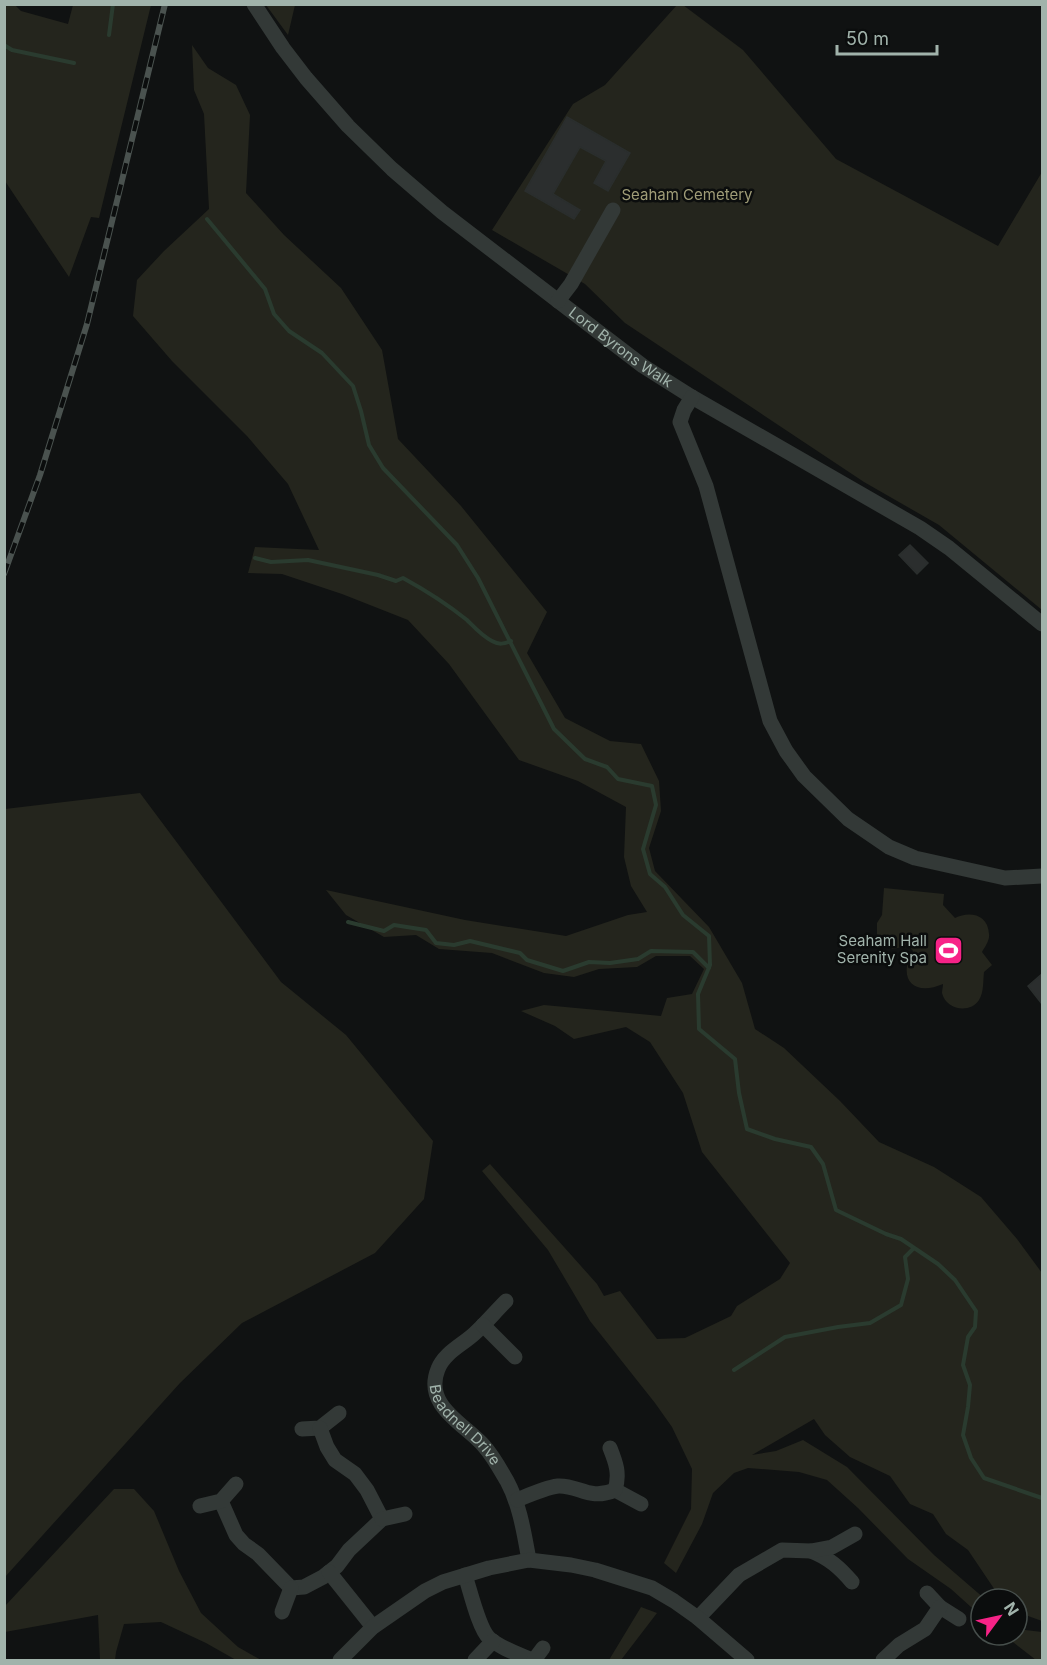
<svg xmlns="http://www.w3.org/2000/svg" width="1047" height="1665" viewBox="0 0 1047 1665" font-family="Inter,sans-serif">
	<rect width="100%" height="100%" fill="#101212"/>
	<path fill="#24251d" d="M4,5H15L21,11L68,24L73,5H151L99,218L91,217L69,277L5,181Z
		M266,5H295L288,35Z
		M677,5H683L743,50L836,159L998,246L1042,172V610L939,525L864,482L625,323L585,284L492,230L573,104L605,85Z
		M192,45L208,68L236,85L250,115L246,193L284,235L341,288L382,350L398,439L461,506L547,612L527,653L565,718L610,741L641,744L659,781L661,811L649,848L655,871L709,927L742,983L755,1029L784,1048L840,1101L879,1142L934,1167L981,1197L1017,1239L1042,1273V1621L1017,1612V1599H1001L968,1550L946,1534L933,1514L910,1504L890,1476L850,1457L825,1435L814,1419L752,1455L776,1451L803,1440L847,1467L934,1555L985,1599H981V1616L951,1589L908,1559L858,1508L827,1480L799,1472L748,1468L734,1473L713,1493L702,1524L676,1573L664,1563L691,1509L692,1469L672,1427L655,1403L590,1321L548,1250L482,1171L490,1164L597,1284L604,1296L620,1291L657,1339L685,1338L731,1316L737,1306L780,1279L790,1263L702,1152L683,1093L650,1042L626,1027L574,1039L555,1026L521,1011L544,1005L661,1016L667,998L692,994L704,969L690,956H656L637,967L599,969L574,977L544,973L492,953L439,949L416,935L384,937L346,915L326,890L465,920L566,936L628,915L647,912L631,886L624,857L626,807L578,781L519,760L449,664L408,620L342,594L282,574L248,573L255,547L319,550L288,484L247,436L172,361L133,316L137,280L164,251L209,209L204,114L194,90Z
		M140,793L281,982L346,1035L433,1141L424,1199L375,1253L242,1323L180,1383L5,1577V809Z
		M884,888L944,894L943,905L955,918C969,911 988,914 989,934C990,940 985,947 982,952L992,965L984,972C983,980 984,992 979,1000C970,1014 946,1010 942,993C942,990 943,987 943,984C913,997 897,978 913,951L907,944L902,947L893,949L883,944L877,934V923L882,915Z
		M114,1489H134L154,1511L179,1571L201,1613L238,1647L261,1660H236L206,1643L161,1622L124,1624L116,1652L115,1660H100L98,1615L5,1632V1606Z
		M641,1607L657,1613L621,1660H609Z
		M1017,1629L1042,1632V1660H1036L1004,1635H1017Z"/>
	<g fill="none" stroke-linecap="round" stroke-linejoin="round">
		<path stroke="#2a3b2f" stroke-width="4" d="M109,35L113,4
			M4,45L12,50L74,63
			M207,219L265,289L274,314L289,331L322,353L353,386L361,411L369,445L383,468L457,545L478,578L554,729L585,759L607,767L618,779L652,786L656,805L643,849L650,874L665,887L683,915L709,936L710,965L698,994L699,1029L735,1059L739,1093L747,1129L775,1139L811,1147L823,1164L836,1210L886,1234L901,1239L938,1264L955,1280L976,1311L975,1327L968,1337L963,1365L970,1385L968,1407L963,1435L971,1458L984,1478L1042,1498
			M255,558L271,562L308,560L378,575L396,581L403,578C425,590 447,604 467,620C475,628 482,636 492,641C499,645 504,644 511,641
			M348,922L384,931L394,925L426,930L436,943L454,945L470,941L520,953L527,960L563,971L589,962L610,963L638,959L651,951L693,952L709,968
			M734,1370L785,1337L838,1327L870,1323L901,1305L908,1279L905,1257L914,1248"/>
	</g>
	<path fill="#2b2e2e" stroke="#2a2e2d" stroke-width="1.5" d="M567,117L630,153L608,191L594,183L606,161L580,147L553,194L580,210L574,219L525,191Z
		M910,545L928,563L917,574L899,555Z
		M1042,974V1004L1028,986Z"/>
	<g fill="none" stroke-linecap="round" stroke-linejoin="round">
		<g stroke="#333937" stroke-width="15">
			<path id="s1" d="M254,4L283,48L306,78L348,126L392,169L442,212L643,366L692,397L920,528L949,548L1042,624"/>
			<path d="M558,301L571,284L613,210"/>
			<path d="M692,397L684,410L680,422L706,486L770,721L786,751L804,776L848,819L889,847L915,858L1005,878L1042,876"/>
			<path id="s2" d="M506,1301C495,1312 485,1324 474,1334C462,1345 444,1353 438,1369C423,1406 465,1424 484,1446C493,1456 500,1469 507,1481C520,1505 524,1533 529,1560"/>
			<path d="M483,1325L515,1357"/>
			<path d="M302,1429L320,1428L339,1413"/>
			<path d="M615,1490L641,1504"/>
			<path d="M517,1500C529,1495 544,1488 558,1486C579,1485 589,1501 615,1490C620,1474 616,1463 610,1448"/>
			<path d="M221,1501L236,1535L244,1544L258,1554L291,1588L304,1587L323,1577L337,1566L349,1550L382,1519L367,1490L355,1474L335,1460L327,1447L320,1428"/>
			<path d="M200,1506L221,1501L236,1484"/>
			<path d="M382,1519L405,1514"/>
			<path d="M811,1551C829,1558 840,1568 852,1582"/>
			<path d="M329,1572L373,1627"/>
			<path d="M465,1575C470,1590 479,1629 489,1638C500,1648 518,1654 532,1660"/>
			<path d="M927,1593L940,1607L959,1619"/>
			<path d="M282,1612L291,1588"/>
			<path d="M698,1618L739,1575L782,1550L811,1551L832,1547L855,1534"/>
			<path d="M340,1660L373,1627L425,1591L443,1582L489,1568L529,1560L571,1565L595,1570L652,1588L674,1601L698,1618L747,1660"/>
			<path d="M475,1660L493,1641"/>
			<path d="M534,1660L543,1648"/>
			<path d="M883,1660L899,1645L925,1629L940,1607"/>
		</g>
		<defs>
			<path id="rail" d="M4,574L40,475L87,324L165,4"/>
		</defs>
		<use href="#rail" stroke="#4a524f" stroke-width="6"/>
		<use href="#rail" stroke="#0b0d0d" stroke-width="4" stroke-dasharray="11" stroke-linecap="butt"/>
	</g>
	<defs>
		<symbol id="stadium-square" viewBox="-11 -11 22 22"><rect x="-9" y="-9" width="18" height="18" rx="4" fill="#f72387" stroke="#0b0d0d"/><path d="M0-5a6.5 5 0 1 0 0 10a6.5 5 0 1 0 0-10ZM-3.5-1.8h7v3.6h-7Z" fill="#fff"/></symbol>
	</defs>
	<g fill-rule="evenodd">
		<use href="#stadium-square" x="932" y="934" width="33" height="33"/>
	</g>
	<g text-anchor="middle" stroke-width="5" stroke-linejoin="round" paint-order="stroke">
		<g font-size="15" fill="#9f9c77" stroke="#0b0d0d">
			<text x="687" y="200">Seaham Cemetery</text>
		</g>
		<g font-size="15" fill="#a1b3ab" stroke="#0b0d0d">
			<text dy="5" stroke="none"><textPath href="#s1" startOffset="506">Lord Byrons Walk</textPath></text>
			<text dy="5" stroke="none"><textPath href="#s2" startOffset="164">Beadnell Drive</textPath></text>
		</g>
		<g font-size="15" fill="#a1b3ab" stroke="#0b0d0d" text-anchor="end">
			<text x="927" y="946">Seaham Hall<tspan x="927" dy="17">Serenity Spa</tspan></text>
		</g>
	</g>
	<rect width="1047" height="1665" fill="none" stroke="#a1b3ab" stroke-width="12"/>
	<g transform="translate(999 1617) rotate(57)"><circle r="28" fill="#0b0d0d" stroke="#474f4c" stroke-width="1.5"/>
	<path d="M0-4.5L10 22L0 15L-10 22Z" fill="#f72387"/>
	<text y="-9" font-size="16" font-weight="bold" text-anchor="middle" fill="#a1b3ab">N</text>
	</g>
	<path d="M837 45v9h100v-9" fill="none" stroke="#a1b3ab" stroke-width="3"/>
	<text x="846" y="45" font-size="18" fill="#a1b3ab" stroke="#0b0d0d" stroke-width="4.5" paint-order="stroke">50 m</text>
</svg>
